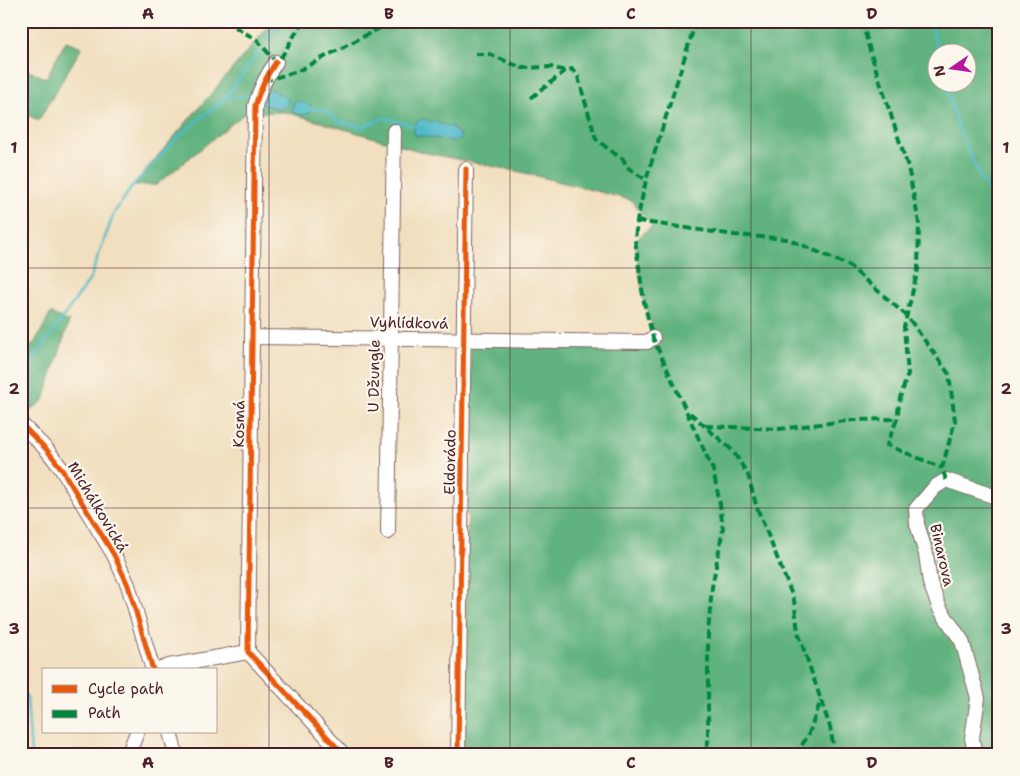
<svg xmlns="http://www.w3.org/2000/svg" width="1020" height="776" viewBox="0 0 1020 776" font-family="'Shantell Sans',sans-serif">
	<rect width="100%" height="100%" fill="#fbf7ec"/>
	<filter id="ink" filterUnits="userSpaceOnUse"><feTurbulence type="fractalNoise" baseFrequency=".02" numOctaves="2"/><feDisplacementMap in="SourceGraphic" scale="10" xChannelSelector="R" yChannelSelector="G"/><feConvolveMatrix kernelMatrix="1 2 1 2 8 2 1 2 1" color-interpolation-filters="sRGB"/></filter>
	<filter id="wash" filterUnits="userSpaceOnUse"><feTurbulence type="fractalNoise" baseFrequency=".0096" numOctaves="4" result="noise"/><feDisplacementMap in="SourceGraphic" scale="20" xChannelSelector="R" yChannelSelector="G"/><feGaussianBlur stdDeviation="1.12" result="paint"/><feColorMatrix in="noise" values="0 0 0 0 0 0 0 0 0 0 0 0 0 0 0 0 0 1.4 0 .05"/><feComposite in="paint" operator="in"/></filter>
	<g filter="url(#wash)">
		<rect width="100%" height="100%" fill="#f1dfbf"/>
		<path fill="#60b27e" stroke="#556854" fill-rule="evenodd" d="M273,21L351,23L352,21H999V755H463L471,345L661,348L644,304L635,241L652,226L631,200L521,172L426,153L286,112L245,113L156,185H133ZM938,52H968V82H938ZM452,127L459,133L452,141L415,135L414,131Z
			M66,41L82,47L39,120L21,113V68L46,78Z
			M51,313L69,322L44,400L26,414L21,411V348L33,345Z"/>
		<path fill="#4ebbc9" stroke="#4c6d7a" d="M266,87L285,96L289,102L287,106L280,109L261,104Z
			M301,101L310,105L312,110C308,116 299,116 293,112L292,108L294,102Z
			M422,119L452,127L462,139L452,141L415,135C412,127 415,122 422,119Z"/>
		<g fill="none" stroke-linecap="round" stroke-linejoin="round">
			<path stroke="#4ebbc9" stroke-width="2.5" d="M931,21L938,52
				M267,42L278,21
				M945,82L959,130L981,179L999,210
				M224,99L253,94
				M310,108L326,111L338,121L360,127L385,118L414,126
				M21,377L90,279L114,213L133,185L179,136L224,99L259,52
				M21,688L27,698L31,755"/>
		</g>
	</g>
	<g filter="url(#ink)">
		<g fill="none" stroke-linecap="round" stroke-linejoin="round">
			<defs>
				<path id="minor" d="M276,62C266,76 260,89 255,106L248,652L344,755
					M253,337L647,342L653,338
					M21,424L47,450L61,468L114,555L128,585L153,670
					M388,532L394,131
					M158,670L169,666L248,652
					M170,732L176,755
					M128,755L137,732
					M458,755L466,169
					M975,755L972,738L978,698L962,641L940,609L930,583L926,554L917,524L916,509L935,487L946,480L999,498"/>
			</defs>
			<use href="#minor" stroke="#84625f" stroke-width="16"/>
			<use href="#minor" stroke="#fff" stroke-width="14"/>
			<path stroke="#00873e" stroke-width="4" stroke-dasharray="8 4" stroke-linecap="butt" d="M225,21L257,40L276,62L282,56L303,21
				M696,21L646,180L637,221L635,240L644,302L653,338L713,470L720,504L723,529L712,587L708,633V742L704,755
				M862,21L870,51L908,167L919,223L918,269L904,327L908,374L900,398L897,419
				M994,21L996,46L999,53
				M476,54H489L522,68L551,67L565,71
				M264,81L298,71L393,21
				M531,98L565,71L572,69L578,77L596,139L612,152L623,159L627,167L646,180
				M637,221L735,235L788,239L848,265L907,316L949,374L955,421L942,468L946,480
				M690,413L733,451L748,475L756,505L794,600L798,632L830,727L835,755
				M706,426L779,429L854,420L897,419L887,445L942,468
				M795,755L808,736L821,700"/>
			<defs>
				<path id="cycleway" d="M276,62C266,76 260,89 255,106L248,652L344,755
					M21,424L47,450L61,468L114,555L128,585L153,670
					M458,755L466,169"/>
			</defs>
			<use href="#cycleway" stroke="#fbf7ec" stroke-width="8"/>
			<use href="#cycleway" stroke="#e8590c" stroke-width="5"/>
		</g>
	</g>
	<path fill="none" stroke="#4a1f2b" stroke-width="1" stroke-opacity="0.55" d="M269,21V755M510,21V755M751,21V755M21,268H999M21,508H999"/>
	<g text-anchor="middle" stroke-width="4.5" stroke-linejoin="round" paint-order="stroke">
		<g font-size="15" fill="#4a1f2b" stroke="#fbf7ec">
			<text transform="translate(409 323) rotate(1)" y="5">Vyhlídková</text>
			<text transform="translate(374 376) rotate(-89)" y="5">U Džungle</text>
			<text transform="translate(239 424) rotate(-89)" y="5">Kosmá</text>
			<text transform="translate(450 462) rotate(-89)" y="5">Eldorádo</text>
			<text transform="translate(98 507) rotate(59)" y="5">Michálkovická</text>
			<text transform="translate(942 555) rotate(77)" y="5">Binarova</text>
		</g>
	</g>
	<rect width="1020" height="776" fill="none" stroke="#fbf7ec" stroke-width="55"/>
	<rect x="42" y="668" width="175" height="65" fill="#fbf7ec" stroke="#b4a19f"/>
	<rect x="52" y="685" width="25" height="8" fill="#e8590c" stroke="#b4a19f"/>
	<text x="88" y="694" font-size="15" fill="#4a1f2b">Cycle path</text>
	<rect x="52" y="710" width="25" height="8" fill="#00873e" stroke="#b4a19f"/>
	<text x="88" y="718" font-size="15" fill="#4a1f2b">Path</text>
	<g transform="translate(952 68) rotate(257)"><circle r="24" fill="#fbf7ec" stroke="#b4a19f"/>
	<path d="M0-4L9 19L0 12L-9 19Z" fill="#b5179e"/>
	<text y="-8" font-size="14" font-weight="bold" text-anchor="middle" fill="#4a1f2b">N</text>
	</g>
	<rect x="28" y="28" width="964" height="720" fill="none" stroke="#4a1f2b" stroke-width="2"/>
	<g font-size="16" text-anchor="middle" font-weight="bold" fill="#4a1f2b">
		<text x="148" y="19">A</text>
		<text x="389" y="19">B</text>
		<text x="631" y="19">C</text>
		<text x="872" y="19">D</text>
		<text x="14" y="153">1</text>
		<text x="1006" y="153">1</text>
		<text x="14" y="394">2</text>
		<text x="1006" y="394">2</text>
		<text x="14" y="634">3</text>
		<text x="1006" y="634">3</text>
		<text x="148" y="768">A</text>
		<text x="389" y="768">B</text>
		<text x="631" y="768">C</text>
		<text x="872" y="768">D</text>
	</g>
</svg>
